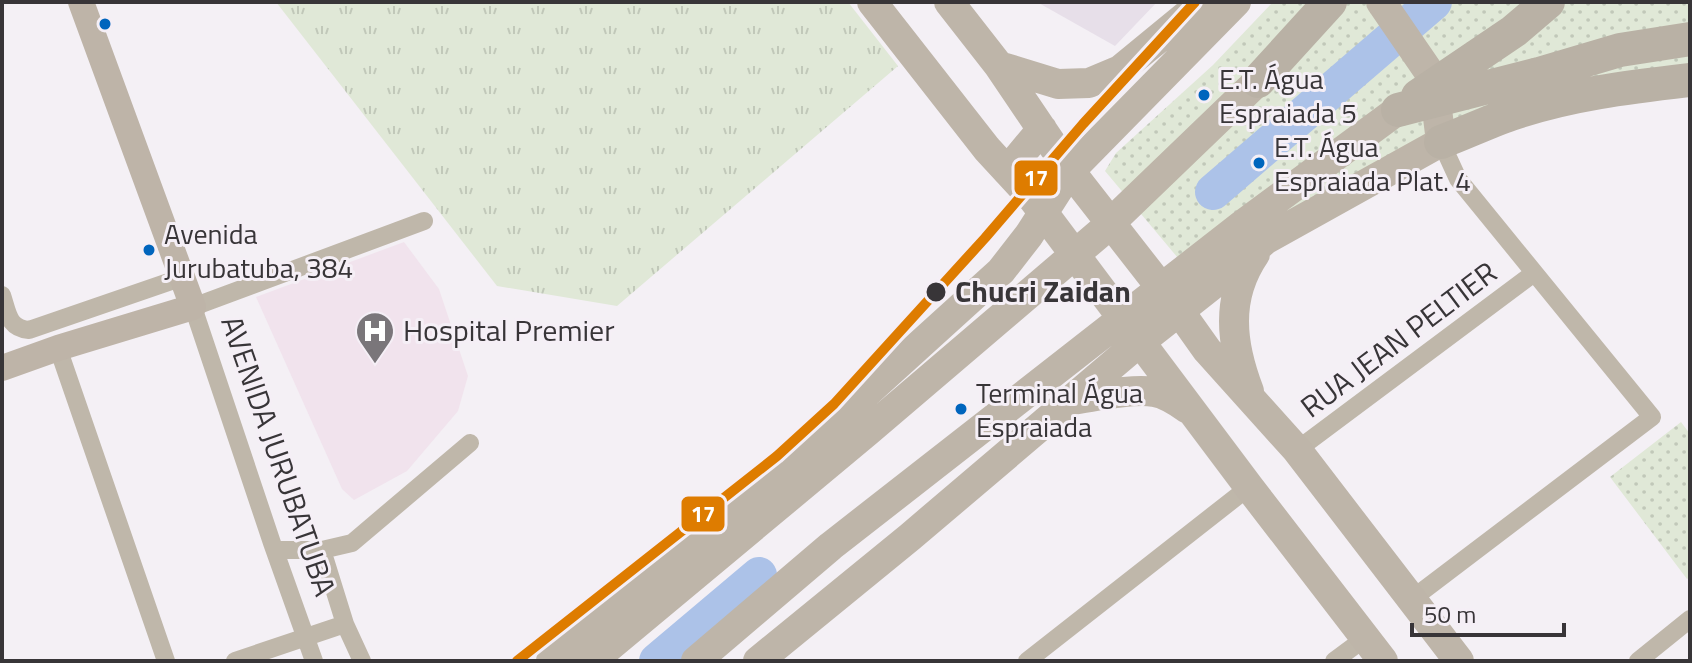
<svg xmlns="http://www.w3.org/2000/svg" width="1692" height="663" viewBox="0 0 1692 663" font-family="'Titillium Web',sans-serif">
	<defs>
		<pattern id="grass-tufts" width="24" height="20" patternUnits="userSpaceOnUse" patternTransform="scale(2)"><rect width="24" height="20" fill="#e0e8d7"/><path d="M3 7l-1-3M5 7V3M7 7l1-3M15 17l-1-3M17 17v-4M19 17l1-3" fill="none" stroke="#c1c8b9"/></pattern>
		<pattern id="park-dots" width="8" height="8" patternUnits="userSpaceOnUse" patternTransform="scale(2)"><rect width="8" height="8" fill="#e0e8d7"/><path d="M2 2h.1M6 6h.1" fill="none" stroke="#c1c8b9" stroke-width="1.8" stroke-linecap="round"/></pattern>
	</defs>
	<rect width="100%" height="100%" fill="#f4f0f5"/>
	<path fill="#e7dfe9" d="M1037,2H1157L1115,46Z"/>
	<path fill="#f1e3ed" d="M404,242L439,289L468,376L458,411L407,471L354,500L342,489L256,297Z"/>
	<path fill="url(#grass-tufts)" d="M276,2H848L898,66L617,306L497,286Z"/>
	<path fill="url(#park-dots)" d="M1273,2H1690V64L1419,147L1209,295L1105,171L1116,153L1213,65Z
		M1681,422L1690,434V577L1687,579L1610,477Z"/>
	<g fill="none" stroke-linecap="round" stroke-linejoin="round">
		<path stroke="#acc2e8" stroke-width="36" d="M1213,192L1434,2
			M657,661L759,575"/>
		<path stroke="#bfb7aa" stroke-width="18" d="M2,295C8,313 8,328 29,330L183,277
			M58,348L166,661
			M1297,450L1534,273
			M275,550H322L352,543L470,443
			M322,550L345,624L362,661
			M1412,599L1652,417L1458,179L1441,142
			M235,661L345,624
			M314,661L272,543L193,307L424,221
			M1027,661L1249,487
			M1334,661L1365,638
			M1638,661L1690,619"/>
		<path stroke="#beb4a8" stroke-width="26" d="M2,368L58,348L193,307L81,2"/>
		<path stroke="#beb5a9" stroke-width="30" d="M872,2L987,149L1033,199L1249,487L1383,661
			M949,2L999,66L1070,171L1180,312L1207,350L1297,450L1459,661
			M999,66L1058,84L1089,83L1120,70L1203,2
			M1007,171L1042,129
			M1249,391C1231,344 1225,298 1255,254
			M1071,400C1094,397 1132,388 1154,392C1167,394 1178,402 1188,409
			M551,661L776,475L1001,271L1029,235L1070,171L1236,2
			M592,661L868,431L1100,233L1258,81
			M696,661L831,546L1242,225L1398,110
			M758,661L910,537L1130,350L1230,271L1265,240L1441,142L1436,101L1429,72L1381,2"/>
		<path stroke="#b9b1a5" stroke-width="34" d="M1258,81L1330,2
			M1418,96L1514,31L1548,2
			M1398,110L1539,74L1620,50L1690,39
			M1441,142C1465,133 1488,122 1511,114C1569,94 1630,87 1690,80"/>
		<defs>
			<path id="metro-1" d="M517,661L777,456L834,404L985,238L1083,124L1195,2"/>
		</defs>
		<use href="#metro-1" stroke="#f5eff6" stroke-width="16"/>
		<use href="#metro-1" stroke="#de7c00" stroke-width="10"/>
	</g>
	<defs>
		<symbol id="hospital-pin" viewBox="-11 -11 22 30"><path d="M0 17L-7.5 6A9.5 9.5 0 1 1 7.5 6Z" fill="#7a767a" stroke="#f5eff6"/><path d="M-5-5h3v3.5h4V-5h3V5h-3V1.5h-4V5h-3Z" fill="#fff"/></symbol>
	</defs>
	<g fill-rule="evenodd">
		<use href="#hospital-pin" x="353" y="309" width="44" height="60"/>
	</g>
	<g fill="#0065bd" stroke="#f5eff6" stroke-width="3">
		<circle cx="105" cy="24" r="7"/>
		<circle cx="1204" cy="95" r="7"/>
		<circle cx="1259" cy="163" r="7"/>
		<circle cx="149" cy="250" r="7"/>
		<circle cx="961" cy="409" r="7"/>
	</g>
	<circle fill="#383538" stroke="#f5eff6" stroke-width="3" cx="936" cy="292" r="11"/>
	<g text-anchor="middle" stroke-width="6" stroke-linejoin="round" paint-order="stroke">
		<g font-size="28" fill="#383538" stroke="#f5eff6" text-anchor="start">
			<text x="1219" y="89">E.T. Água<tspan x="1219" dy="34">Espraiada 5</tspan></text>
			<text x="1274" y="157">E.T. Água<tspan x="1274" dy="34">Espraiada Plat. 4</tspan></text>
			<text x="164" y="244">Avenida<tspan x="164" dy="34">Jurubatuba, 384</tspan></text>
			<text x="976" y="403">Terminal Água<tspan x="976" dy="34">Espraiada</tspan></text>
		</g>
		<g font-size="30" font-weight="bold" fill="#383538" stroke="#f5eff6" text-anchor="start">
			<text x="955" y="302">Chucri Zaidan</text>
		</g>
		<g font-size="30" fill="#383538" stroke="#f5eff6" text-anchor="start">
			<text x="403" y="341">Hospital Premier</text>
		</g>
		<g font-size="30" fill="#383538" stroke="#f5eff6">
			<text transform="translate(1399 340) rotate(-37)" y="10">RUA JEAN PELTIER</text>
			<text transform="translate(278 456) rotate(71)" y="10">AVENIDA JURUBATUBA</text>
		</g>
	</g>
	<g stroke="#f5eff6" stroke-width="3">
		<rect x="1013" y="159" width="46" height="38" rx="8" fill="#de7c00"/>
		<rect x="680" y="495" width="46" height="38" rx="8" fill="#de7c00"/>
	</g>
	<g font-size="22" text-anchor="middle" font-weight="bold" fill="#fff">
		<text x="1036" y="186">17</text>
		<text x="703" y="522">17</text>
	</g>
	<rect width="1692" height="663" fill="none" stroke="#383538" stroke-width="8"/>
	<path d="M1412 623v12h152v-12" fill="none" stroke="#383538" stroke-width="4"/>
	<text x="1424" y="623" font-size="24" fill="#383538" stroke="#f5eff6" stroke-width="6" paint-order="stroke">50 m</text>
</svg>
